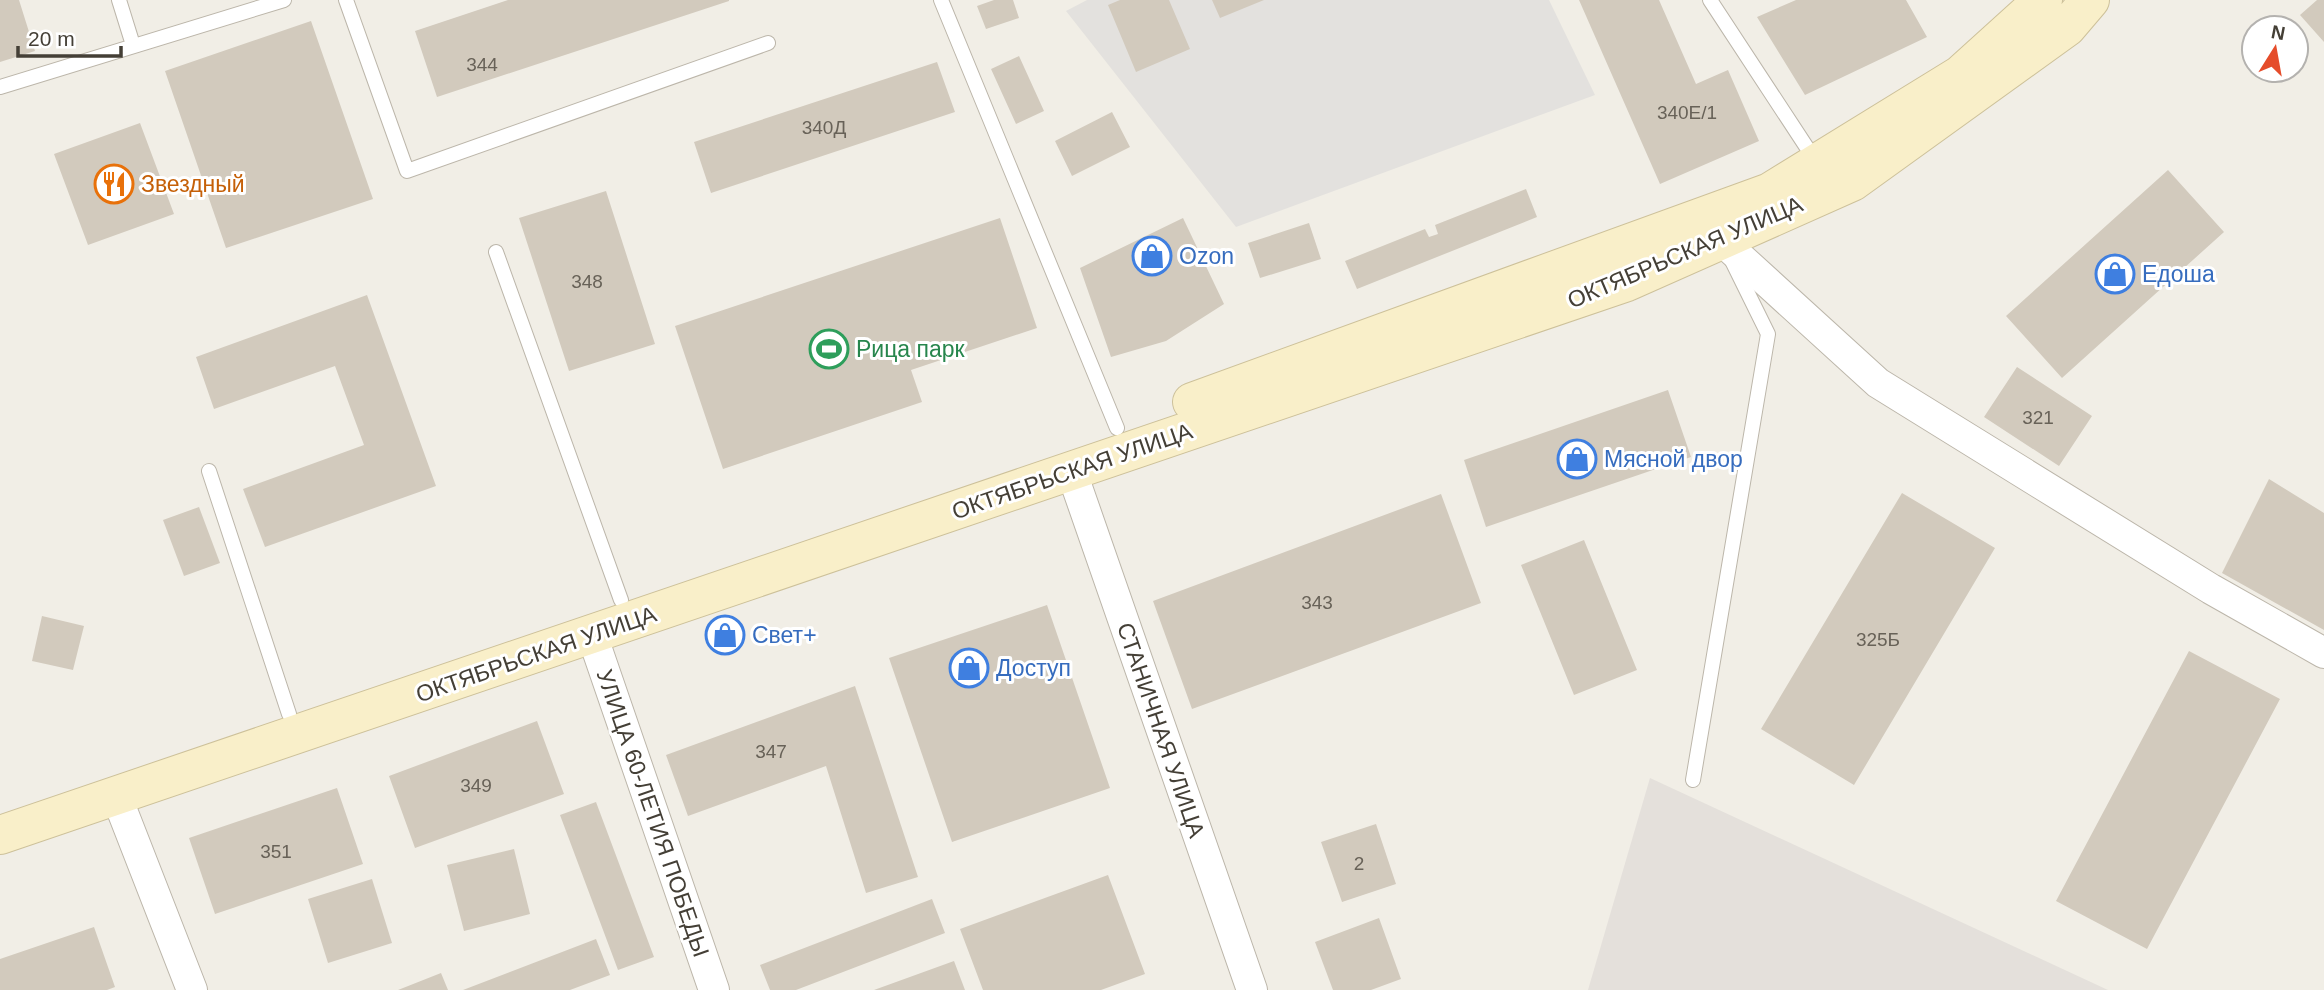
<svg xmlns="http://www.w3.org/2000/svg" width="2324" height="990" viewBox="0 0 2324 990" font-family="Arial,sans-serif">
	<rect width="100%" height="100%" fill="#f1eee6"/>
	<path fill="#e4e0db" d="M1650,778L2108,990H1588Z"/>
	<path fill="#e3e1de" d="M1087,0H1549L1595,95L1236,227L1066,11Z"/>
	<path fill="#d2cabd" d="M0,0H19L35,51L0,62Z
		M508,0H729V1L437,97L415,31Z
		M994,0H1013L1019,18L986,29L977,6Z
		M1120,0H1169L1190,49L1136,72L1108,5Z
		M1212,0H1264L1220,18Z
		M1579,0H1659L1696,84L1728,70L1759,141L1660,184Z
		M1796,0H1906L1927,37L1805,95L1757,17Z
		M2317,0H2324V42L2300,15Z
		M311,21L373,199L226,248L165,71Z
		M1019,56L1044,111L1016,124L991,69Z
		M937,62L955,112L711,193L694,142Z
		M1112,112L1130,147L1072,176L1055,141Z
		M140,123L174,214L88,245L54,154Z
		M2168,170L2224,232L2062,378L2006,316Z
		M1526,189L1537,217L1357,289L1345,261L1425,229L1429,237L1438,234L1435,225Z
		M606,191L655,344L569,371L519,218Z
		M1000,218L1037,328L911,370L922,402L723,469L675,326Z
		M1183,218L1224,304L1166,341L1111,357L1080,268Z
		M1309,223L1321,259L1260,278L1248,243Z
		M367,295L436,486L265,547L243,489L364,445L335,366L214,409L196,357Z
		M2017,367L2092,416L2059,466L1984,417Z
		M1668,390L1691,457L1486,527L1464,460Z
		M2269,479L2324,513V630L2222,573Z
		M1902,493L1995,548L1854,785L1761,729Z
		M1441,494L1481,603L1192,709L1153,601Z
		M199,507L220,563L184,576L163,520Z
		M1584,540L1637,670L1574,695L1521,565Z
		M1047,605L1110,788L952,842L889,658Z
		M42,616L84,626L73,670L32,661Z
		M2189,651L2280,699L2147,949L2056,901Z
		M855,686L918,877L866,893L826,766L688,816L666,755Z
		M537,721L564,794L415,848L389,776Z
		M337,788L363,864L215,914L189,838Z
		M596,802L654,957L618,970L560,815Z
		M1376,824L1396,884L1342,902L1321,842Z
		M514,849L530,914L464,931L447,865Z
		M1108,875L1145,974L1101,990H983L960,929Z
		M372,879L392,943L328,963L308,899Z
		M932,899L945,933L796,990H770L760,965Z
		M1379,918L1401,979L1371,990H1333L1315,942Z
		M94,927L115,987L107,990H0V959Z
		M596,939L610,975L570,990H463Z
		M954,961L965,990H874Z
		M441,973L448,990H398Z"/>
	<g fill="none" stroke-linecap="round" stroke-linejoin="round">
		<defs>
			<path id="lane" d="M119,0L133,45
				M346,0L407,171L768,43
				M941,0L1117,428
				M1710,0L1817,163
				M0,87L284,0
				M496,252L621,600
				M209,471L289,714
				M1693,780L1768,334L1733,263"/>
			<path id="street" d="M1721,240L1878,383L2211,589L2324,653
				M1071,470L1252,990
				M592,635L714,990
				M116,795L192,990"/>
			<path id="secondary" d="M1192,402L1770,192L1960,75L2043,0
				M0,835L1627,282L1852,182L2067,27L2090,0"/>
		</defs>
		<use href="#lane" stroke="#bcb6aa" stroke-width="16"/>
		<use href="#street" stroke="#bcb6aa" stroke-width="32"/>
		<use href="#secondary" stroke="#cdc19a" stroke-width="40"/>
		<use href="#lane" stroke="#fff" stroke-width="14"/>
		<use href="#street" stroke="#fff" stroke-width="30"/>
		<use href="#secondary" stroke="#f9efc9" stroke-width="38"/>
	</g>
	<defs>
		<symbol id="restaurant-ring" viewBox="-11 -11 22 22"><circle r="9.5" fill="#fff" stroke="#e8710a" stroke-width="1.5"/><path d="M-5-6h1v4h1v-4h1v4h1v-4h1v5L-1.5 .5V6h-2V.5L-5-1ZM5-6V6H3V1.5H1.5Q1.5-4 5-6Z" fill="#e8710a"/></symbol>
		<symbol id="shop-ring" viewBox="-11 -11 22 22"><circle r="9.5" fill="#fff" stroke="#3f7fe0" stroke-width="1.5"/><path d="M-5-2.5h2.3a2.7 3.5 0 0 1 5.4 0H5L5.5 6h-11ZM-1.5-2.5h3a1.5 2.3 0 0 0-3 0Z" fill="#3f7fe0"/></symbol>
		<symbol id="stadium-ring" viewBox="-11 -11 22 22"><circle r="9.5" fill="#fff" stroke="#2e9e5b" stroke-width="1.5"/><path d="M0-5a6.5 5 0 1 0 0 10a6.5 5 0 1 0 0-10ZM-3.5-1.8h7v3.6h-7Z" fill="#2e9e5b"/></symbol>
	</defs>
	<g fill-rule="evenodd">
		<use href="#restaurant-ring" x="92" y="162" width="44" height="44"/>
		<use href="#shop-ring" x="1130" y="234" width="44" height="44"/>
		<use href="#shop-ring" x="2093" y="252" width="44" height="44"/>
		<use href="#stadium-ring" x="807" y="327" width="44" height="44"/>
		<use href="#shop-ring" x="1555" y="437" width="44" height="44"/>
		<use href="#shop-ring" x="703" y="613" width="44" height="44"/>
		<use href="#shop-ring" x="947" y="646" width="44" height="44"/>
	</g>
	<g text-anchor="middle" stroke-width="6" stroke-linejoin="round" paint-order="stroke">
		<g font-size="19" fill="#686258">
			<text x="482" y="71">344</text>
			<text x="1687" y="119">340Е/1</text>
			<text x="824" y="134">340Д</text>
			<text x="587" y="288">348</text>
			<text x="2038" y="424">321</text>
			<text x="1317" y="609">343</text>
			<text x="1878" y="646">325Б</text>
			<text x="771" y="758">347</text>
			<text x="476" y="792">349</text>
			<text x="276" y="858">351</text>
			<text x="1359" y="870">2</text>
		</g>
		<g font-size="23" fill="#c56008" stroke="#fff" text-anchor="start">
			<text x="141" y="192">Звездный</text>
		</g>
		<g font-size="23" fill="#443f36" stroke="#fff">
			<text transform="translate(1685 252) rotate(-23)" y="8">ОКТЯБРЬСКАЯ УЛИЦА</text>
			<text transform="translate(1072 471) rotate(-19)" y="8">ОКТЯБРЬСКАЯ УЛИЦА</text>
			<text transform="translate(536 654) rotate(-19)" y="8">ОКТЯБРЬСКАЯ УЛИЦА</text>
			<text transform="translate(1161 730) rotate(71)" y="8">СТАНИЧНАЯ УЛИЦА</text>
			<text transform="translate(653 813) rotate(71)" y="8">УЛИЦА 60-ЛЕТИЯ ПОБЕДЫ</text>
		</g>
		<g font-size="23" fill="#366cbe" stroke="#fff" text-anchor="start">
			<text x="1179" y="264">Ozon</text>
			<text x="2142" y="282">Едоша</text>
			<text x="1604" y="467">Мясной двор</text>
			<text x="752" y="643">Свет+</text>
			<text x="996" y="676">Доступ</text>
		</g>
		<g font-size="23" fill="#27864d" stroke="#fff" text-anchor="start">
			<text x="856" y="357">Рица парк</text>
		</g>
	</g>
	<g transform="translate(2275 49) rotate(11)"><circle r="33" fill="#ffffff" stroke="#b4b2af" stroke-width="2"/>
	<path d="M0-5L12 26L0 18L-12 26Z" fill="#e54c2a"/>
	<text y="-10" font-size="19" font-weight="bold" text-anchor="middle" fill="#443f36">N</text>
	</g>
	<path d="M18 46v10h103v-10" fill="none" stroke="#443f36" stroke-width="3.5"/>
	<text x="28" y="46" font-size="21" fill="#443f36" stroke="#ffffff" stroke-width="5" paint-order="stroke">20 m</text>
</svg>
